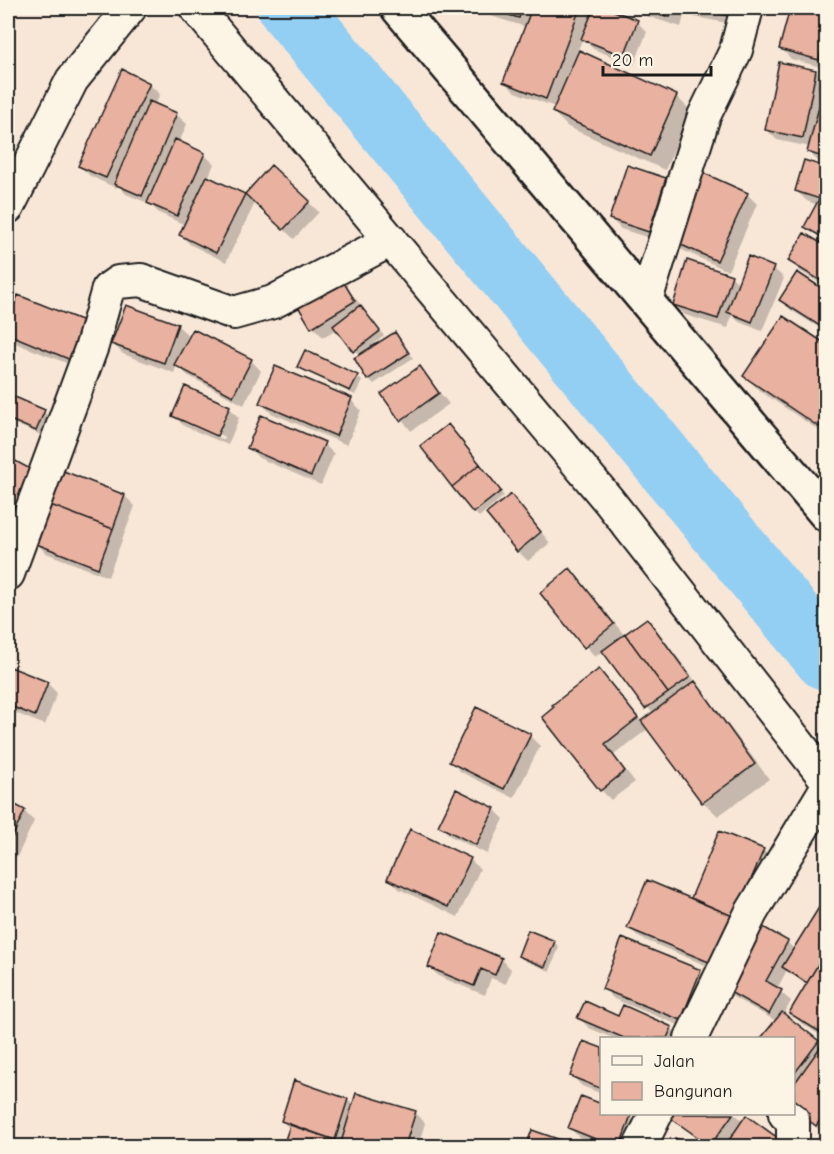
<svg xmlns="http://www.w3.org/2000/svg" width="834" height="1154" viewBox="0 0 834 1154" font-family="'Comic Neue',sans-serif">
	<rect width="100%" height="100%" fill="#f8e7d7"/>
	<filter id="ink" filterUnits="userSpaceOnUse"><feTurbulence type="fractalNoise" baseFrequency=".0167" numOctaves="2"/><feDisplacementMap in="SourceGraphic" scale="12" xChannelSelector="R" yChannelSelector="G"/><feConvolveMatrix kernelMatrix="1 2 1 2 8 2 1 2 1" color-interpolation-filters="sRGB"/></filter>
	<g filter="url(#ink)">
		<path fill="#0003" fill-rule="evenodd" d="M474,8H585L593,15L596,8H601L637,22L647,32L634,65L593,49L583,38L577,52L676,96L691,111L665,170L568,127L553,112L555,107L515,92L505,82L526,27L478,12Z
			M621,8H754L751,27L694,17L686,9L681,27Z
			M792,8H826V165L819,162L808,152L810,147L777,140L767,130L816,71L822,78L824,68L791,59L781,48Z
			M149,84L160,94L155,105L176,114L187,124L179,143L204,154L214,164L208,178L245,196L271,167L319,212L294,239L255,203L226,262L191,245L180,235L185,225L159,213L150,204L126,194L118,185L116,188L90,176L79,165Z
			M805,162L826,169V243L806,227L818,205L807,201L796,191Z
			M665,180L676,190L659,241L621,229L611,219Z
			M747,194L757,204L728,271L680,249L670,238Z
			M805,235L826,248V287L800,271L790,261Z
			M773,268L784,278L762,331L739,322L732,315L728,328L685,315L675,305L731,276L739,284Z
			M797,274L826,293V332L791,310L781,300Z
			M340,278L384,336L372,345L374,347L395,334L413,358L374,384L369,379L360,356L337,329L323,337L313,327Z
			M19,297L82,369L15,343L8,335V325Z
			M783,318L826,346V435L760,391L745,376Z
			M177,325L188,335L184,346L251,360L261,371L244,405L187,375L177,365L174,373L123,354L113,344Z
			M299,366L357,376L362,381L355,395L304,371Z
			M420,368L449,404L411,431L383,394Z
			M8,396L44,412L49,417L41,435L8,421Z
			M351,400L361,410L347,445L271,413L261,403Z
			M229,407L239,418L228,445L184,426L173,415ZM184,419L225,437L224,440L184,423Z
			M448,426L504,496L479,517L474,512Z
			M324,444L334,454L321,485L259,458L249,448Z
			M8,458L34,472L18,531L8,525Z
			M125,496L135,506L108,577L46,553L36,543Z
			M521,507L550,543L528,561L518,551Z
			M580,580L625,636L646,620L657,630L769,779L718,816L703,802L649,728L614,755L635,782L611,800L601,790L599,671L642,722L653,714L604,650L595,657L542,593Z
			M8,668L47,683L57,693L45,725L8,710Z
			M530,736L540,746L514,798L461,772L451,761Z
			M8,803L24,811L34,821L17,857L8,853Z
			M494,809L504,819L487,854L450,836L440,825Z
			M720,833L763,850L773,861L727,974L640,938L629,928L692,900Z
			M470,859L480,869L458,917L399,889L389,878Z
			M824,904L826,905V1039L801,1023L790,1012L807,986L787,970L777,989L791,1001L783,1016L823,1047L826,1042V1135L794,1110V1038H763L776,1021L733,997L723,987L787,942L795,950Z
			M554,942L559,947L550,971L525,961L520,956Z
			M501,959L511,969L506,984L491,978L485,995L440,977L429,967Z
			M700,971L711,981L691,1030L614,999L604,989Z
			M579,1018H619L671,1028L682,1038H613L589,1028Z
			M602,1050V1094L582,1086L571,1075Z
			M348,1100L354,1106L415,1112L425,1123L418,1146H285L290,1129L282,1121Z
			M602,1114H622L631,1117L641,1127L634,1146H600L580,1138L570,1128Z
			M667,1114H735L744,1122L787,1146H709Z
			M533,1132L574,1146H528Z"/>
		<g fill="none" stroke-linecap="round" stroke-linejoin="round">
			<path stroke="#93cef3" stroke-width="64" d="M290,8L826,658"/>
		</g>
		<path fill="#e9b1a0" stroke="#1c1c1c" stroke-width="1.5" d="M485,8H522L519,18Z
			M532,8H580L546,99L503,82Z
			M594,8H606L638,20L624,56L581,39Z
			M640,8H673L670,17Z
			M686,8H743L741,18Z
			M790,8L826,10V32L819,60L779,49Z
			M579,50L677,95L650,156L552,112Z
			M826,52V89L819,87Z
			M779,62L816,70L803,138L765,130Z
			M122,69L150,83L106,178L78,166Z
			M823,92L826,93V158L807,152Z
			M149,101L177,113L142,196L114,184Z
			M175,139L205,153L177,216L147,203Z
			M804,160L826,167V201L795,191Z
			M271,165L310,201L283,230L245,194Z
			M627,165L666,178L649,232L609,219Z
			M699,171L748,193L717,261L668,239Z
			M207,176L245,194L216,253L179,235Z
			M818,201L826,206V239L804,227Z
			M804,233L826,246V284L788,261Z
			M748,256L774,267L752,322L727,312Z
			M687,260L732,275L718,319L673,305Z
			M797,272L826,291V330L779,300Z
			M340,276L355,301L311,328L296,303Z
			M18,295L86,322L71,360L8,334V321Z
			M126,305L178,324L164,363L111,344Z
			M360,305L380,331L353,352L333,326Z
			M783,316L826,344V415L819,427L743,376Z
			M193,329L252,359L233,396L174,365Z
			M395,332L409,353L367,380L354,358Z
			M305,350L358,375L350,391L297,367Z
			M275,366L352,398L336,436L259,403Z
			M420,366L439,393L400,421L381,394Z
			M185,386L230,406L217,436L172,416Z
			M8,394L45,410L36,431L8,419Z
			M261,415L325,442L311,476L247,448Z
			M448,424L480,464L452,487L420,446Z
			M8,457L34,471L8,522Z
			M480,464L501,491L473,513L452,487Z
			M61,470L125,495L113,529L48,504Z
			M511,494L541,532L517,552L486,514Z
			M48,504L113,529L98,568L34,543Z
			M570,568L614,624L584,648L540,593Z
			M647,618L690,677L668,693L625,634Z
			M625,634L668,693L645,709L602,651Z
			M8,666L48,682L35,716L8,705Z
			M599,669L638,718L605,744L625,771L600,791L542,717L554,707L552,705Z
			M695,681L755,764L702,803L641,721Z
			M476,707L531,734L504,789L449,762Z
			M456,789L495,808L476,845L438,826Z
			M8,801L25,810L8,846Z
			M410,829L471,858L448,907L387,879Z
			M719,831L764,849L735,917L691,898Z
			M647,880L735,917L716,965L627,928Z
			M823,901L826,904V951L807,983L782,967Z
			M756,923L788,941L766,981L782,990L769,1014L721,987Z
			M528,930L555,941L545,967L518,956Z
			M441,932L502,958L495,975L481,969L474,986L428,967Z
			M622,938L701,970L681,1020L602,989Z
			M826,951V1029L823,1034L789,1013Z
			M585,1001L618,1016L623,1005L672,1027L667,1038H624L577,1018Z
			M782,1012L819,1041L794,1074V1038H761Z
			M826,1039V1112L816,1126L794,1109V1084Z
			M583,1041L602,1048V1089L570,1076Z
			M294,1080L348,1099L335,1140L281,1121Z
			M356,1093L416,1111L405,1146H340Z
			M581,1096L602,1104V1114L631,1115L620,1146H613L568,1128Z
			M665,1114H733L710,1146Z
			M746,1115L789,1146H725Z
			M290,1125L335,1140L333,1146H283Z
			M532,1130L578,1146H526Z
			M675,1138L695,1146H672Z"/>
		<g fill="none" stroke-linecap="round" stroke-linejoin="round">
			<defs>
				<path id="street" d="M196,8L609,501L826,779
					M8,207L72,80L130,8
					M646,300L704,116L736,50L747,8
					M8,574L92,346L108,289L118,282L141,280L234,313L273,302L391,240
					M691,1038L751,913L826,789
					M785,1114L793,1120V1146
					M640,1146L656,1114"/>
				<path id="secondary" d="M398,8L826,514"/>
			</defs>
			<use href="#street" stroke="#1c1c1c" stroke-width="36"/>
			<use href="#secondary" stroke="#1c1c1c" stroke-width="38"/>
			<use href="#street" stroke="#fcf5e5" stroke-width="32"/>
			<use href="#secondary" stroke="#fcf5e5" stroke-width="33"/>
		</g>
	</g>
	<rect width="834" height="1154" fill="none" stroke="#fcf5e5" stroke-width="30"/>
	<rect x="15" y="15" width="804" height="1124" fill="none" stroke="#1c1c1c" stroke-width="2" filter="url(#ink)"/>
	<rect x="600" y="1037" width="195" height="78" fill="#fcf5e5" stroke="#a29e95" stroke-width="1.5"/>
	<rect x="612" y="1056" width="30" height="9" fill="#fcf5e5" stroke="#a29e95" stroke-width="1.5"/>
	<text x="654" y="1067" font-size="18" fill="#1c1c1c">Jalan</text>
	<rect x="612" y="1082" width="30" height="18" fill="#e9b1a0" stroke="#a29e95" stroke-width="1.5"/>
	<text x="654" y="1097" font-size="18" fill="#1c1c1c">Bangunan</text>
	<path d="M603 66v9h108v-9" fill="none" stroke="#1c1c1c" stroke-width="3"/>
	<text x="612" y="66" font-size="18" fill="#1c1c1c" stroke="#fcf5e5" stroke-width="4.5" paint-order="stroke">20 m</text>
</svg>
